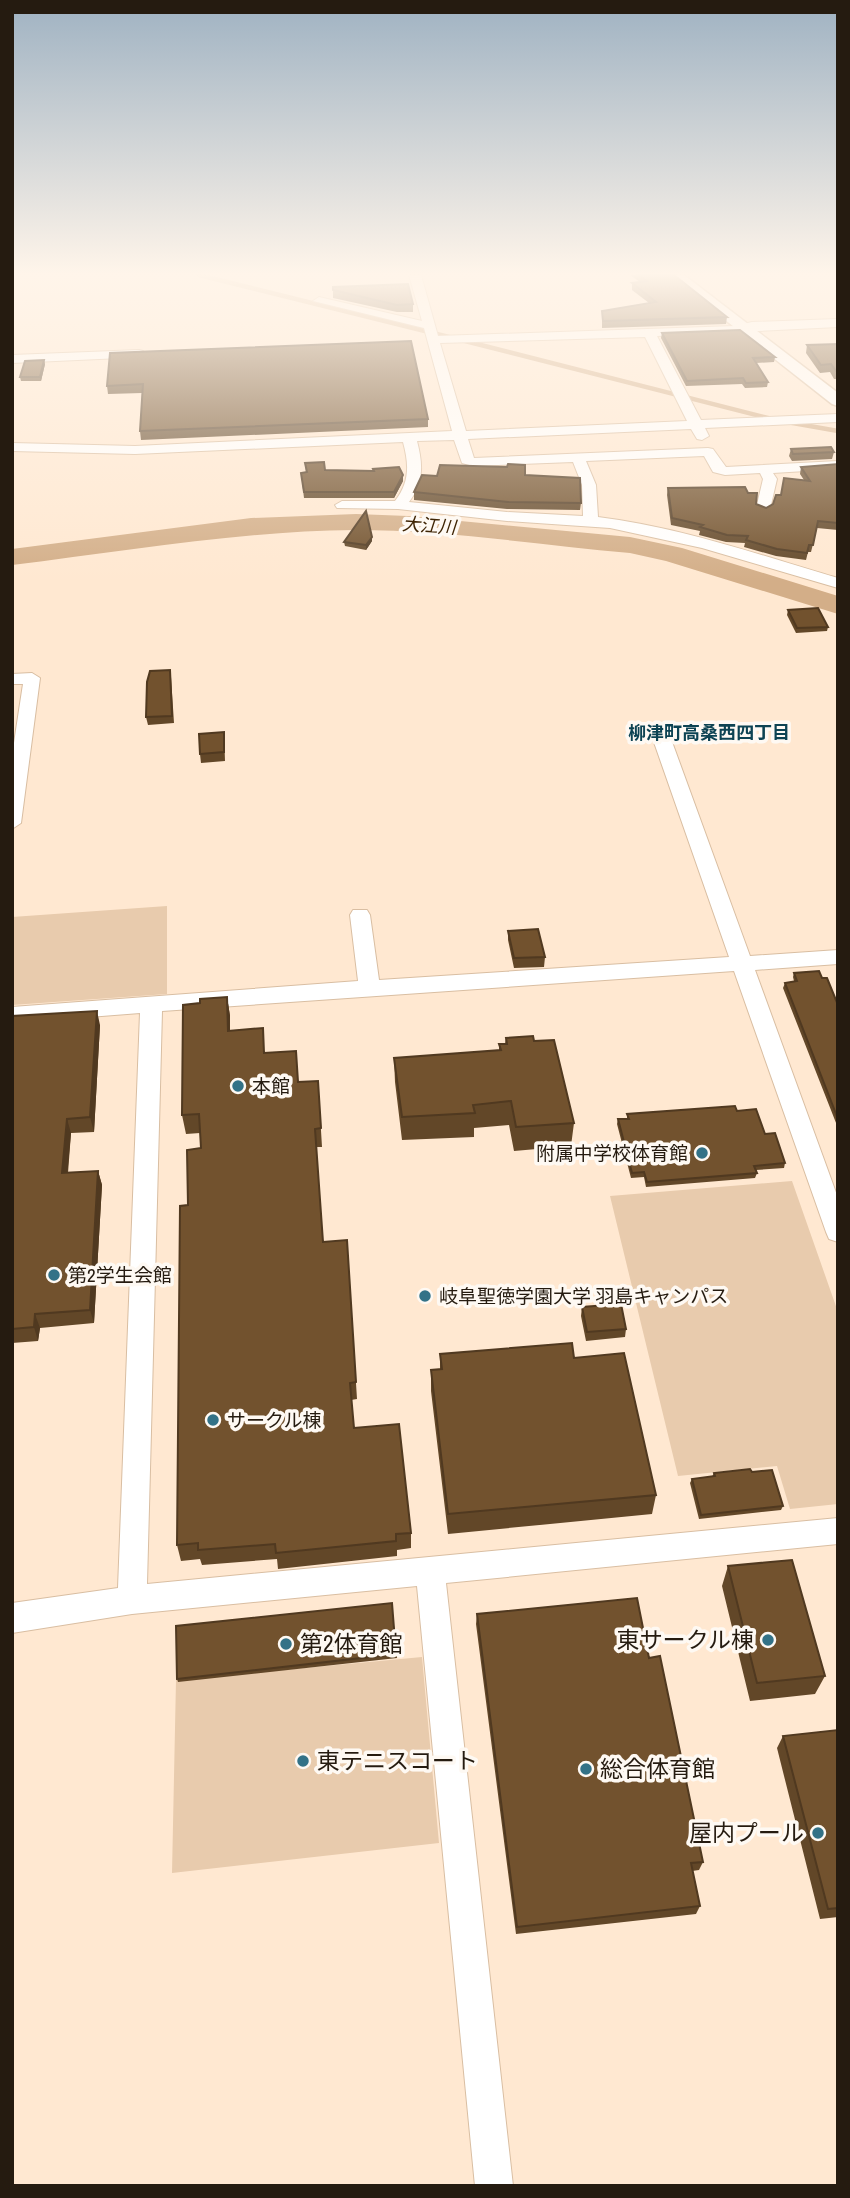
<svg xmlns="http://www.w3.org/2000/svg" width="850" height="2198" viewBox="0 0 850 2198" font-family="'Archivo Narrow','Noto Sans JP',sans-serif">
	<rect width="100%" height="100%" fill="#ffe8d1"/>
	<path fill="#e8cbad" d="M167,906V994L12,1005V917Z
		M792,1181L838,1312V1504L790,1509L777,1466L678,1476L610,1196Z
		M422,1657L439,1843L172,1873L176,1680Z"/>
	<g fill="none" stroke-linecap="round" stroke-linejoin="round">
		<path stroke="#d3ae88" stroke-width="4.5" d="M199,275L453,338
			M465,341L772,419
			M787,422L838,431"/>
		<path fill="#d3ae88" fill-rule="evenodd" d="M356,514L408,516L630,537L682,548L838,596V614L666,561L630,553C539,545 446,530 355,530C240,531 126,551 12,565V549L251,518Z"/>
		<defs>
			<path id="minor" d="M409,275H421L438,336L735,326L752,322L838,319V327L657,336L701,420L838,414V422L705,428L709,436L702,440L697,439L691,429L468,439L474,458L708,448L713,449L726,467L838,461V469L773,473L777,479L770,509L763,513L756,509L763,479L760,473L725,475L713,472L704,456L586,461L596,485L598,517C680,527 759,555 838,578V588L702,548L610,528L507,521L398,509L337,508L335,505L342,501H395C410,482 409,464 403,442L135,454L12,451V443L135,446L452,431L424,328L313,301L319,297L422,321ZM645,337L687,421L466,431L440,343ZM454,440L462,463L473,466L573,462L582,485L583,516L507,512L409,502C424,482 423,464 417,441Z
				M139,350L143,351V357L12,363V355Z
				M32,673L40,678L21,823L12,829V756L23,684H12V674Z
				M658,723L667,728L750,956L838,950V964L755,970L838,1198V1242L829,1239L826,1232L734,971L162,1011L147,1584L838,1518V1544L446,1583L513,2186H475L417,1586L132,1614L12,1633V1603L118,1588L140,1013L12,1023V1007L358,981L350,915L353,910H367L370,915L379,980L729,957L649,728Z"/>
			<path id="major" d="M668,275H684L838,393V406L832,404Z"/>
		</defs>
		<use href="#minor" stroke="#d9bea2" stroke-width="2"/>
		<use href="#major" stroke="#d9bea2" stroke-width="3"/>
		<use href="#minor" fill="#fff" fill-rule="evenodd"/>
		<use href="#major" fill="#fff" fill-rule="evenodd"/>
	</g>
	<path fill="#624728" d="M630,275H674L727,317L726,324L602,328V311L649,303L632,290V283L640,282Z
		M333,287L413,304V312H397L333,298Z
		M662,333L775,357L774,362L756,363L768,382L767,387L745,388L742,384L686,386L661,338Z
		M838,344V379H834L830,372L820,373L806,353L807,345Z
		M110,353L428,419V427L141,440L140,431L142,393L108,394L107,386Z
		M45,364L41,381H21L20,377Z
		M791,449L834,452L832,459L792,461L789,456Z
		M305,463L325,470L403,475V481L394,498H304L301,473L306,472Z
		M838,464V530L817,528L811,552H808L806,560L776,556L744,547L745,543L726,542L699,535L700,531L671,525L667,495L668,488L748,493L756,504L766,508L773,504L781,495L804,480L800,474L801,467Z
		M525,475L581,503L580,510L507,509L414,500V492L437,476Z
		M372,537V541L366,550L345,546L344,542Z
		M788,610L828,627L827,631L796,633L787,615Z
		M171,677L174,723L148,725L146,717Z
		M224,732L225,761L201,763L200,754Z
		M508,931L545,957L544,967L514,968L508,940Z
		M794,973L822,978L838,1005V1128L783,988L785,983L794,981L793,977Z
		M227,997L230,1016V1030L265,1053L298,1082L318,1081L322,1147H316L323,1242L347,1240L357,1399L351,1400L354,1428L411,1533V1548L397,1550V1556L278,1569L277,1559L202,1565L200,1559L181,1561L177,1545L188,1205L201,1148L200,1133L186,1134L182,1115L200,1003Z
		M12,1016L100,1025L94,1132L71,1133L68,1173L98,1171L102,1185L94,1323L40,1328L38,1341L12,1343Z
		M506,1038L534,1041L574,1123L571,1146L514,1151L509,1125L474,1128V1137L402,1140L395,1082L394,1058L499,1050V1044H505Z
		M737,1111L765,1134L785,1163L784,1168L756,1170L757,1173L755,1178L646,1187L644,1177L631,1178L617,1124L618,1119H627V1114Z
		M582,1307L626,1329L625,1337L586,1341L581,1316Z
		M440,1354L574,1358L656,1495L652,1514L448,1534L431,1391V1370L440,1369Z
		M752,1472L783,1506L781,1510L699,1519L690,1483L692,1479L712,1477L714,1473Z
		M728,1566L825,1676L815,1694L750,1701L722,1586Z
		M392,1603L397,1658L178,1682L177,1679Z
		M477,1614L649,1658L703,1862L699,1870L692,1871L700,1906L696,1914L516,1934L476,1624Z
		M838,1730V1917L820,1919L777,1748L783,1736Z"/>
	<path fill="#503920" d="M44,360L45,364L41,381L40,377Z
		M403,475V481L394,498V492Z
		M372,537V541L366,550V545Z
		M227,997L230,1016V1049L228,1031Z
		M97,1011L100,1025L94,1132L90,1117Z
		M67,1119L71,1133L66,1188L62,1173Z
		M98,1171L102,1185L94,1323L90,1310Z
		M35,1314L40,1328L38,1341L34,1327Z"/>
	<path fill="#72522e" stroke="#503920" stroke-width="2" d="M639,275H674L727,317L603,321L602,311L656,302L632,283L647,281Z
		M408,284L413,304L397,305L333,290V287Z
		M740,330L775,357L753,358L768,382L746,383L743,378L687,381L662,333Z
		M411,341L428,419L140,431L143,384L107,386L110,353Z
		M838,344V371H836L831,364L821,365L807,345Z
		M44,360L40,377H20L25,361Z
		M831,447L834,452L793,454L791,449Z
		M324,462L325,470L374,471L373,469L399,467L403,475L394,492H304L301,473L307,472L305,463Z
		M508,464L525,465V475L580,478L581,503L508,502L414,492L422,475L437,476L440,465L507,467Z
		M838,464V523L818,521L813,545H809L807,553L777,549L746,540L748,536L727,535L700,527L703,525L672,518L668,488L745,487L748,493H757L756,504L766,508L773,504L776,495H781L784,478L810,481L801,467Z
		M366,511L372,537L366,545L344,542Z
		M818,608L828,627L797,628L788,610Z
		M170,670L172,716L146,717L147,682L150,671Z
		M224,732V752L200,754L199,734Z
		M538,929L545,957L514,958L508,931Z
		M819,971L822,978H827L838,1005V1119L785,983L797,981L794,973Z
		M227,997L228,1031L263,1028L264,1053L296,1051L298,1082L318,1081L321,1128L315,1129L323,1242L347,1240L356,1382L350,1383L354,1428L399,1424L411,1533L396,1534V1541L276,1553L275,1544L198,1550V1543L177,1545L180,1206L188,1205L187,1150L201,1148L199,1114L182,1115L183,1005L200,1003V999Z
		M97,1011L90,1117L67,1119L62,1173L98,1171L90,1310L35,1314L34,1327L12,1329V1016Z
		M533,1036L534,1041L554,1040L574,1123L516,1127L511,1101L473,1105L475,1113L402,1117L394,1058L501,1050L499,1044H507L506,1038Z
		M735,1106L737,1111L756,1109L765,1134L775,1133L785,1163L754,1166L757,1173L647,1182L644,1172L632,1173L618,1119H629L627,1114Z
		M621,1304L626,1329L587,1332L582,1307Z
		M572,1343L574,1358L624,1353L656,1495L448,1514L431,1370L442,1369L440,1354Z
		M750,1469L752,1472L772,1470L783,1506L701,1515L692,1479L715,1476L714,1473Z
		M792,1560L825,1676L757,1683L728,1566Z
		M637,1598L649,1658L660,1656L703,1862L691,1863L700,1906L517,1927L477,1614Z
		M392,1603L396,1654L177,1679L176,1626Z
		M838,1730V1908L828,1909L783,1736Z"/>
	<linearGradient id="sky" x2="0" y2="1"><stop stop-color="#9fb2c2"/><stop offset="0.47" stop-color="#fff5ea"/><stop offset="1" stop-color="#fff5ea" stop-opacity="0"/></linearGradient>
	<rect width="850" height="582" fill="url(#sky)"/>
	<g fill="#337287" stroke="#fef9f3" stroke-width="2.5">
		<circle cx="238" cy="1086" r="7"/>
		<circle cx="702" cy="1153" r="7"/>
		<circle cx="54" cy="1275" r="7"/>
		<circle cx="425" cy="1296" r="7"/>
		<circle cx="213" cy="1420" r="7"/>
		<circle cx="768" cy="1640" r="7"/>
		<circle cx="286" cy="1644" r="7"/>
		<circle cx="303" cy="1761" r="7"/>
		<circle cx="586" cy="1769" r="7"/>
		<circle cx="818" cy="1833" r="7"/>
	</g>
	<g text-anchor="middle" stroke-width="7" stroke-linejoin="round" paint-order="stroke">
		<g font-size="18" font-style="italic" fill="#3f2505" stroke="#fef9f3">
			<text transform="translate(429 526) rotate(4)" y="6">大江川</text>
		</g>
		<g font-size="18" font-weight="bold" fill="#0d4353" stroke="#fef9f3">
			<text x="709" y="739">柳津町高桑西四丁目</text>
		</g>
		<g font-size="19" fill="#251b10" stroke="#fef9f3" text-anchor="start">
			<text x="252" y="1093">本館</text>
			<text x="688" y="1160" text-anchor="end">附属中学校体育館</text>
			<text x="68" y="1282">第2学生会館</text>
			<text x="439" y="1303">岐阜聖徳学園大学 羽島キャンパス</text>
			<text x="227" y="1427">サークル棟</text>
		</g>
		<g font-size="23" fill="#251b10" stroke="#fef9f3" text-anchor="start">
			<text x="754" y="1648" text-anchor="end">東サークル棟</text>
			<text x="300" y="1652">第2体育館</text>
			<text x="317" y="1769">東テニスコート</text>
			<text x="600" y="1777">総合体育館</text>
			<text x="804" y="1841" text-anchor="end">屋内プール</text>
		</g>
	</g>
	<rect width="850" height="2198" fill="none" stroke="#251b10" stroke-width="28"/>
</svg>
